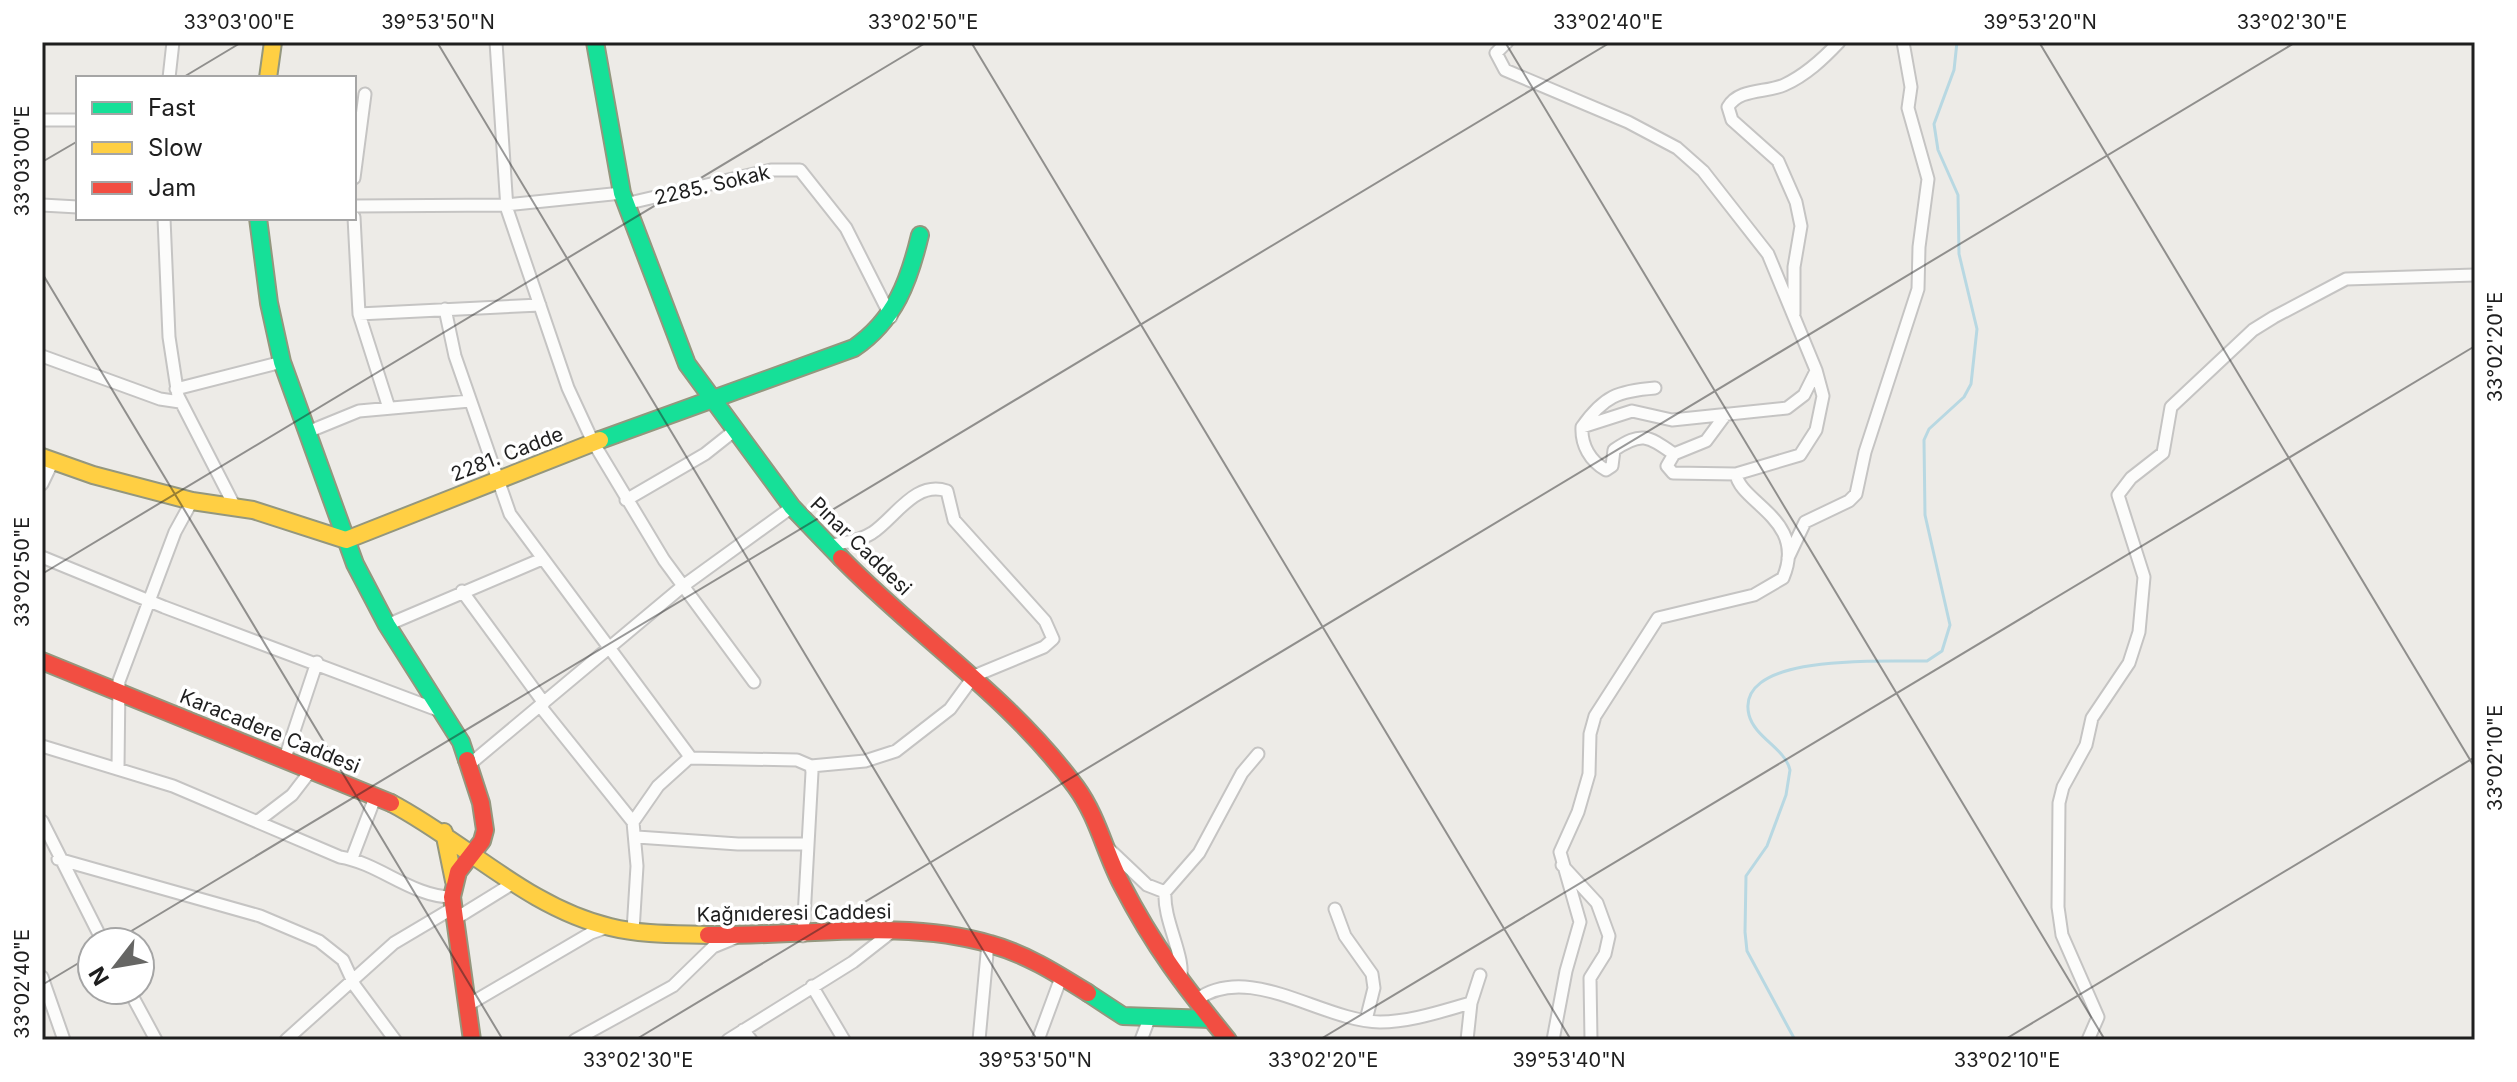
<svg xmlns="http://www.w3.org/2000/svg" width="2517" height="1082" viewBox="0 0 2517 1082" font-family="Inter,sans-serif">
	<rect width="100%" height="100%" fill="#edebe7"/>
	<g fill="none" stroke-linecap="round" stroke-linejoin="round">
		<path stroke="#b8d8e2" stroke-width="3" d="M1795,1040L1747,951L1745,932L1746,876L1767,846L1786,795L1790,770C1785,748 1755,738 1749,715C1733,651 1893,662 1927,661L1942,651L1950,625L1925,515L1924,440L1929,429L1964,397L1971,384L1977,329L1959,254L1958,195L1938,150L1934,124L1954,70L1957,42"/>
		<defs>
			<path id="street" d="M496,42L507,209L568,388L593,442L664,560L754,682
				M1507,42L1496,53L1505,70L1628,122L1677,148L1703,171L1768,254L1816,370L1823,396L1816,430L1800,455L1736,474C1740,503 1808,520 1783,578L1754,595L1658,618L1595,716L1590,734L1589,774L1578,812L1560,852L1580,922L1566,971L1553,1040
				M169,78L173,42
				M42,120H78
				M354,178L365,94
				M625,204L771,170H800L846,228L891,317
				M42,205L78,207
				M354,206L506,205L622,193
				M354,217L359,314L389,408
				M164,218L169,337L178,396L235,507
				M445,309L455,356L510,514L691,758
				M359,314L540,305
				M1794,314V267L1801,226L1796,202L1778,161L1732,120L1728,107C1739,88 1766,93 1784,85C1806,75 1823,59 1839,42
				M42,356L160,399L180,402
				M1655,388C1618,391 1604,396 1582,427C1581,445 1590,461 1606,470L1612,466L1614,450C1642,431 1648,436 1674,454
				M176,389L282,362
				M1726,414L1706,441L1674,454L1667,466L1673,473L1736,474
				M1582,427L1632,411L1672,420L1787,408L1804,395L1816,371
				M310,431L359,411L470,401
				M42,484L53,461
				M626,500L705,454L734,431
				M42,557L164,607L443,712
				M1788,558L1805,522L1849,501L1856,494L1865,452L1918,289L1919,247L1928,179L1908,108L1911,87L1903,42
				M462,591L544,703
				M387,625L542,559
				M540,706L633,822L637,866L633,931
				M42,746L173,786L340,857C379,863 412,897 452,897
				M285,758L317,662
				M470,764L683,586L792,507
				M811,766L865,761L896,751L950,709L974,676L1044,647L1053,639L1045,621L954,520L947,491C915,480 895,518 872,533C859,541 844,543 829,545
				M118,769L119,681L175,532L192,501
				M42,821L103,942
				M258,821L292,795L312,769
				M633,822L658,786L689,758L797,760L811,766L812,772L803,936
				M637,837L738,844H808
				M1109,849L1147,885L1165,892
				M352,858L376,795
				M58,859L260,916L319,941L343,960L355,986L395,1040
				M1562,865L1597,903L1609,936L1605,954L1590,978L1591,1040
				M1335,909L1345,936L1372,974L1374,988L1366,1020
				M455,919L515,882
				M42,977L64,1040
				M1180,982C1187,958 1163,922 1165,892L1199,853L1242,773L1258,754
				M812,986L844,1040
				M129,990L156,1040
				M1196,1000C1250,961 1321,1021 1380,1022C1411,1022 1442,1011 1471,1003
				M468,1005L591,933L608,927
				M743,1030L751,1040
				M286,1040L394,943L453,908
				M575,1040L673,986L713,947L735,938
				M728,1040L853,962L894,930
				M979,1040L988,943
				M1038,1040L1062,975
				M1141,1040L1149,1019
				M1467,1040L1471,1003L1480,975
				M2088,1040L2098,1017L2062,935L2058,907L2059,803L2063,787L2086,745L2092,718L2129,663L2139,632L2144,577L2118,495L2131,478L2163,453L2171,407L2253,330L2274,317L2346,279L2475,275"/>
			<path id="fast" d="M595,42L622,193L687,364L792,507L841,558
				M258,218L269,303L282,362L355,564L387,625L461,742L467,760
				M600,440L854,348C895,320 909,281 920,235
				M1088,993L1123,1016L1210,1019"/>
			<path id="slow" d="M268,78L273,42
				M42,457L93,475L192,501L253,510L346,540L600,440
				M391,803C464,841 528,908 610,927C642,935 675,934 708,935
				M444,832L454,881"/>
			<path id="jam" d="M841,558C918,637 1010,697 1076,787C1098,817 1105,853 1122,885C1154,947 1184,986 1228,1040
				M42,661L391,803
				M467,760L481,803L485,830L482,841L458,872L452,897L472,1040
				M708,935C797,937 904,918 990,944C1026,954 1056,973 1088,993"/>
		</defs>
		<use href="#street" stroke="#c5c4c3" stroke-width="15"/>
		<use href="#fast" stroke="#94977e" stroke-width="20"/>
		<use href="#slow" stroke="#94977e" stroke-width="20"/>
		<use href="#jam" stroke="#94977e" stroke-width="20"/>
		<use href="#street" stroke="#fcfcfb" stroke-width="11"/>
		<use href="#fast" stroke="#16e098" stroke-width="16"/>
		<use href="#slow" stroke="#ffcf43" stroke-width="16"/>
		<use href="#jam" stroke="#f24e42" stroke-width="16"/>
	</g>
	<path fill="none" stroke="#1e1e1e" stroke-width="2" stroke-opacity="0.45" d="M437,42L1037,1040M971,42L1571,1040M1505,42L2105,1040M2039,42L2475,768M182,78L242,42M42,162L78,141M42,273L503,1040M42,574L927,42M113,942L1611,42M42,985L92,955M635,1040L2296,42M1319,1040L2475,346M2004,1040L2475,757"/>
	<g text-anchor="middle" stroke-width="7" stroke-linejoin="round" paint-order="stroke">
		<g font-size="20" fill="#1e1e1e" stroke="#fff">
			<text transform="translate(712 185) rotate(-13)" y="7">2285. Sokak</text>
			<text transform="translate(507 454) rotate(-21)" y="7">2281. Cadde</text>
			<text transform="translate(861 546) rotate(44)" y="7">Pınar Caddesi</text>
			<text transform="translate(270 731) rotate(22)" y="7">Karacadere Caddesi</text>
			<text transform="translate(794 913) rotate(-1)" y="7">Kağnıderesi Caddesi</text>
		</g>
	</g>
	<rect width="2517" height="1082" fill="none" stroke="#ffffff" stroke-width="88"/>
	<rect x="76" y="76" width="280" height="144" fill="#ffffff" stroke="#a5a5a5" stroke-width="2"/>
	<rect x="92" y="102" width="40" height="12" fill="#16e098" stroke="#a5a5a5" stroke-width="2"/>
	<text x="148" y="116" font-size="24" fill="#1e1e1e">Fast</text>
	<rect x="92" y="142" width="40" height="12" fill="#ffcf43" stroke="#a5a5a5" stroke-width="2"/>
	<text x="148" y="156" font-size="24" fill="#1e1e1e">Slow</text>
	<rect x="92" y="182" width="40" height="12" fill="#f24e42" stroke="#a5a5a5" stroke-width="2"/>
	<text x="148" y="196" font-size="24" fill="#1e1e1e">Jam</text>
	<g transform="translate(116 966) rotate(239)"><circle r="38" fill="#ffffff" stroke="#a5a5a5" stroke-width="2"/>
	<path d="M0-6L14 30L0 20L-14 30Z" fill="#666664"/>
	<text y="-12" font-size="22" font-weight="bold" text-anchor="middle" fill="#1e1e1e">N</text>
	</g>
	<rect x="44" y="44" width="2429" height="994" fill="none" stroke="#1e1e1e" stroke-width="3"/>
	<g font-size="20" text-anchor="middle" fill="#1e1e1e">
		<text x="239" y="29">33°03'00"E</text>
		<text x="438" y="29">39°53'50"N</text>
		<text x="923" y="29">33°02'50"E</text>
		<text x="1608" y="29">33°02'40"E</text>
		<text x="2040" y="29">39°53'20"N</text>
		<text x="2292" y="29">33°02'30"E</text>
		<text transform="translate(22 161) rotate(-90)" y="7">33°03'00"E</text>
		<text transform="translate(2495 347) rotate(-90)" y="7">33°02'20"E</text>
		<text transform="translate(22 572) rotate(-90)" y="7">33°02'50"E</text>
		<text transform="translate(2495 758) rotate(-90)" y="7">33°02'10"E</text>
		<text transform="translate(22 984) rotate(-90)" y="7">33°02'40"E</text>
		<text x="638" y="1067">33°02'30"E</text>
		<text x="1035" y="1067">39°53'50"N</text>
		<text x="1323" y="1067">33°02'20"E</text>
		<text x="1569" y="1067">39°53'40"N</text>
		<text x="2007" y="1067">33°02'10"E</text>
	</g>
</svg>
